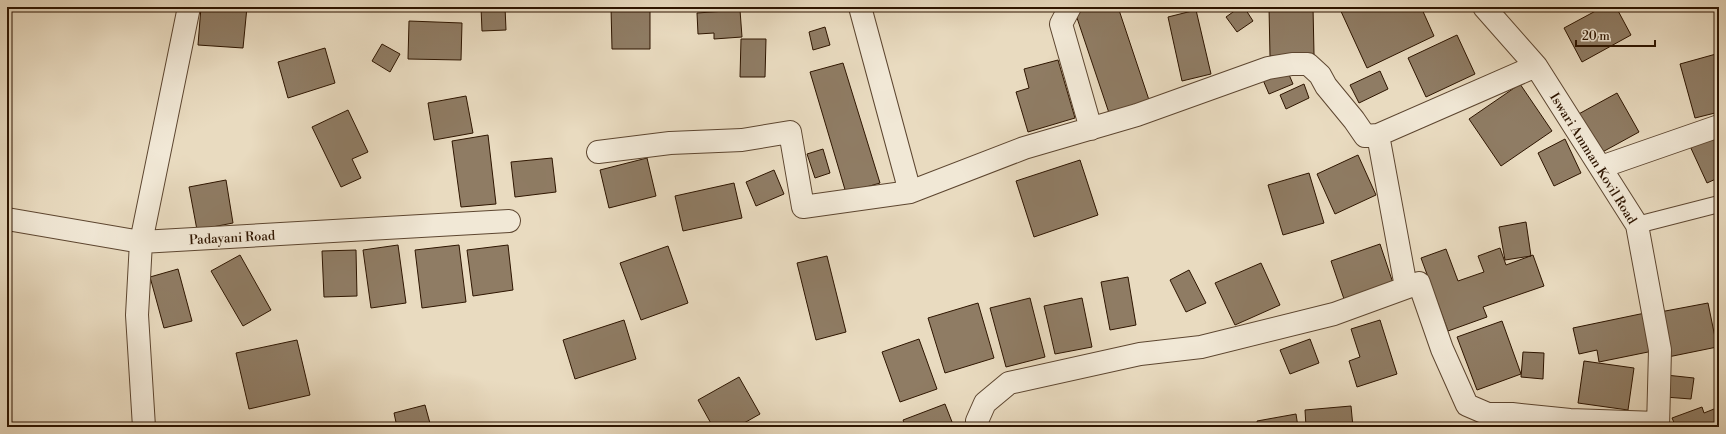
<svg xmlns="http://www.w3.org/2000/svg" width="1726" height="434" viewBox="0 0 1726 434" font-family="'Libre Bodoni',serif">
	<rect width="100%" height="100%" fill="#e9dbc0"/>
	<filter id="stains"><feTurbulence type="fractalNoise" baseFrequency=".005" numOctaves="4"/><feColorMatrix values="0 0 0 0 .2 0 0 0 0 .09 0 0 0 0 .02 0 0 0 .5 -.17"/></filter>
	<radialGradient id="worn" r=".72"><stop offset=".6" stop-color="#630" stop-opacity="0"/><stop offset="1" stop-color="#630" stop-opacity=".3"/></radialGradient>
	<path fill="#8f7c64" stroke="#2e1500" d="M201,7H247L243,48L198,45Z
		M481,7H505L506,30L482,31Z
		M611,7H650V49H612Z
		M1088,7H1118L1149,100L1109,113L1075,12Z
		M1240,7H1244L1253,21L1237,32L1226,17Z
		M1269,7H1313L1314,54L1270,56Z
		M1339,7H1421L1434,36L1367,68Z
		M1603,7H1616L1631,35L1582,62L1564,28Z
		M740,10L742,37L714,39V33L698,34L697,13Z
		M1196,10L1211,74L1182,81L1168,17Z
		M409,21L462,23L461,60L408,59Z
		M825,27L830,45L813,50L809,32Z
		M1457,35L1475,74L1426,97L1408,58Z
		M741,39H766L765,77H740Z
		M382,44L400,54L390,72L372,61Z
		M325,48L335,83L288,98L278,62Z
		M1716,54L1719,64V112L1695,118L1680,64Z
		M1058,60L1075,118L1028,132L1016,92L1029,88L1024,69Z
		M843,63L880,183L846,193L810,72Z
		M1287,70L1293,84L1269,94L1263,80Z
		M1380,71L1388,89L1359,103L1350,85Z
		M1304,84L1309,98L1286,109L1280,95Z
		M1520,84L1552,131L1501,166L1469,119Z
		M1617,93L1639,132L1597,155L1575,116Z
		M466,96L473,133L434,140L428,103Z
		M348,110L368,152L352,159L361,178L341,187L312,127Z
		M1719,130V181L1718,178L1707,183L1689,144Z
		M488,135L496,204L461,207L452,141Z
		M1565,139L1581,173L1554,186L1538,153Z
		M823,149L830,173L815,178L807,154Z
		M1358,155L1376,195L1335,214L1317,174Z
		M552,158L556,192L515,197L511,162Z
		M647,158L656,196L609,208L600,170Z
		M1080,160L1098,215L1034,237L1016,181Z
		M774,170L784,194L756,206L746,182Z
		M1309,173L1324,223L1283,235L1268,185Z
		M226,180L233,223L197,230L189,187Z
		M734,183L742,218L683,231L675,196Z
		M1526,222L1531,256L1505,260L1499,227Z
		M1380,244L1393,283L1344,299L1331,261Z
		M398,245L406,303L371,308L363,250Z
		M459,245L466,302L422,308L415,250Z
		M508,245L513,290L473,296L467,250Z
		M668,246L688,303L641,320L620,263Z
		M1500,248L1506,265L1533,255L1544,286L1483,307L1487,317L1448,331L1421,258L1446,249L1458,281L1484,272L1478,256Z
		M356,250L357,296L324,297L322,251Z
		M240,255L271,310L243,326L211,271Z
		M827,256L846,332L816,340L797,263Z
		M1261,263L1280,305L1235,325L1215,283Z
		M178,269L192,321L164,328L150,277Z
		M1189,270L1206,303L1186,312L1170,280Z
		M1128,277L1136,325L1110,330L1101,282Z
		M1030,298L1045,357L1006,367L990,308Z
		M1082,298L1092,347L1055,354L1044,306Z
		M978,303L994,358L945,373L928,318Z
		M1708,303L1717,347L1668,357L1660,312Z
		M1645,313L1653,351L1599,362L1597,350L1579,354L1573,328Z
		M624,320L636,359L575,379L563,340Z
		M1380,320L1397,374L1357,387L1349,361L1360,357L1351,329Z
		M1502,321L1521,374L1477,390L1457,337Z
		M919,339L937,389L900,402L882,352Z
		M1310,339L1319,363L1290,374L1280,350Z
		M297,340L310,395L249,409L236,353Z
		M1523,352L1544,353L1543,379L1521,377Z
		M1584,361L1634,368L1628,410L1578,403Z
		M1666,375L1694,378L1691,399L1665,397Z
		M739,377L760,414L737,427H713L698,400Z
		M945,404L954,427H906L903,420Z
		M425,405L431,427H397L394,413Z
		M1351,406L1353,427H1306L1305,410Z
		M1702,407L1704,413L1719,407V427H1676L1672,418Z
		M1296,414L1298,427H1258L1257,421Z"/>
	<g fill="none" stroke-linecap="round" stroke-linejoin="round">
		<defs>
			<path id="lane" d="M1637,225L1719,204"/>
			<path id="street" d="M860,7L910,192
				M1070,7L1061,24L1091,129
				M1484,7L1536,66L1637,225L1660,350L1658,427
				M1378,135L1406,287
				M598,152L670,143L742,140L790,132L803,207L910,192L1024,148L1137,115L1268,68L1292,64H1308L1320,75L1326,86L1354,120L1365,136L1378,135L1536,66
				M1601,167L1719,126
				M7,219L141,242L189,7
				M144,427L137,315L141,242L509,221
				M977,427V421L985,403L1009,383L1140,354L1201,347L1334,314L1419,283L1442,349L1467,405L1488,414H1512L1570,420L1657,423"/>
		</defs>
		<use href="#lane" stroke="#5d4630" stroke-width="18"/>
		<use href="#street" stroke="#5d4630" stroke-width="24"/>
		<use href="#lane" stroke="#f1e8d6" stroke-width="16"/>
		<use href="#street" stroke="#f1e8d6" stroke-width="22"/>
	</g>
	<g text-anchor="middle" stroke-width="3" stroke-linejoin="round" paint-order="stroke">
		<g font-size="13" fill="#2e1500" stroke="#f1e8d6">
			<text transform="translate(1594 158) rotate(58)" y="5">Iswari Amman Kovil Road</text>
			<text transform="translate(232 237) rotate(-3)" y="5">Padayani Road</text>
		</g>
	</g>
	<rect width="1726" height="434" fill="none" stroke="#e9dbc0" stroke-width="24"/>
	<rect x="8" y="8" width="1710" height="418" fill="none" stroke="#2e1500" stroke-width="2"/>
	<rect x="12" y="12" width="1702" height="410" fill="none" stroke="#2e1500"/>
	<path d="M1576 40v6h79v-6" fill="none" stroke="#2e1500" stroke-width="2"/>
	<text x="1582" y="40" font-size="12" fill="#2e1500" stroke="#f1e8d6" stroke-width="3" paint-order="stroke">20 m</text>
	<rect width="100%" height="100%" filter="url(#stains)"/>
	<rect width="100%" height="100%" fill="url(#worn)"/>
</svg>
